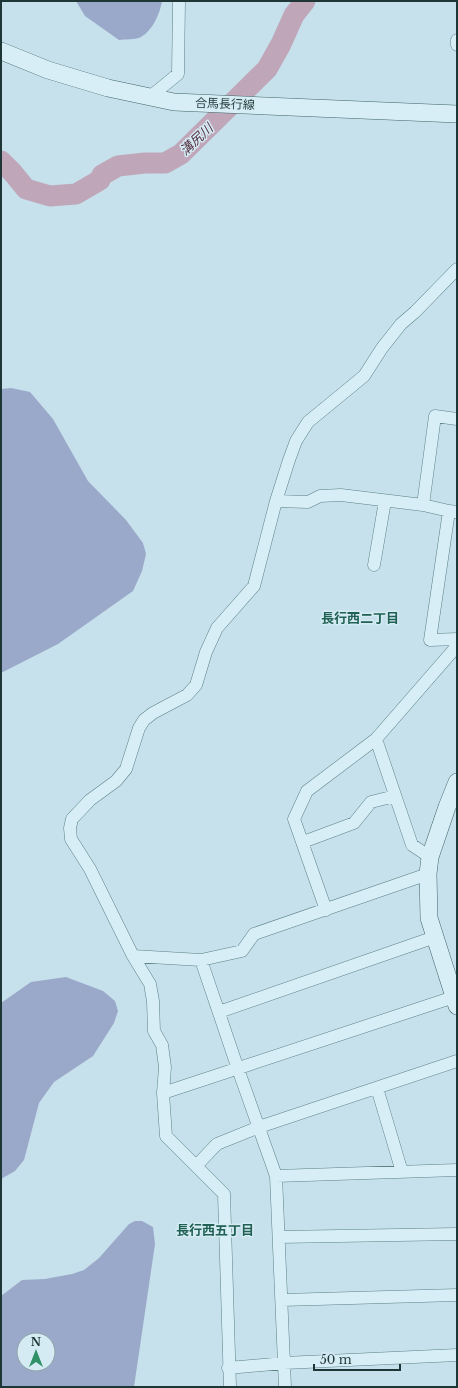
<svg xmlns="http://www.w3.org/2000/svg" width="458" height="1388" viewBox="0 0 458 1388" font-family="'Libre Baskerville','Noto Sans JP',serif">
	<rect width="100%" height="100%" fill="#c6e1ec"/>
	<path fill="#9aa9c9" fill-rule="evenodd" d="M76,1H162C160,13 153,30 141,37C136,40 125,39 119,40L85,16Z
		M11,388L30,392L53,419L88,481L126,520L143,543L146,554L142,571L133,591L58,644L1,673V389Z
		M66,977L103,991L115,1001L118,1011L114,1023L93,1056L54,1082L39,1103L24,1160L15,1171L1,1179V1003L31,982Z
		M135,1221H142L153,1227L155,1244L134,1387H1V1296L22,1280L45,1279L72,1274L84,1270L99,1258L129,1224ZM24,1340H48V1364H24Z"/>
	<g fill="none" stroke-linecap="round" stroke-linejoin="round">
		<path stroke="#bfa7b9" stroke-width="21" d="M1,161L13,173L26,189L50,196L76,194L100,180L102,175L118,166L145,163H165L181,154L267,69L281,44L294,15L305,1"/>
		<defs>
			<path id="street" d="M457,40V45
				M150,97L178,74L179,1
				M276,501L308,502L320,496L341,495L423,505
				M449,511L423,505L435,416L457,419
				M457,512L449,511L430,640L457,639
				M374,565L385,501
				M376,739L412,845L430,857
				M303,842L354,823L371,802L395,796
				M326,910L294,819L307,791L376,739L457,646
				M133,956L201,960L242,951L254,934L428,874
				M201,960L238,1069L276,1176L285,1387
				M219,1012L435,937
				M377,1088L402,1172
				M163,1093L165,1067L162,1045L154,1031L153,1001L150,984L133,956L90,869L71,839L70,828L72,819L90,800L116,781L126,769L139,728L144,720L153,713L187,695L196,685L206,652L217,628L254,586L276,501L289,460L296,441L308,422L364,376L382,348L401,324L415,312L457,269
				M196,1166L217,1144L259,1127L457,1061
				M276,1176L457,1170
				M279,1237L457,1234
				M282,1300L457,1295
				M228,1368L284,1363L457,1355
				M230,1387L224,1194L166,1136L163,1093L454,997"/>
			<path id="secondary" d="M1,51L48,70L108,88L174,102L457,114
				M457,782L447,807L430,857L428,874L429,918L457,1006"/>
		</defs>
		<use href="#street" stroke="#5c8186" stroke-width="13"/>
		<use href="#secondary" stroke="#406568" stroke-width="18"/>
		<use href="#street" stroke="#d8eef7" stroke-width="12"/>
		<use href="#secondary" stroke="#d8eef7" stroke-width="17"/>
	</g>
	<g text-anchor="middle" stroke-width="3" stroke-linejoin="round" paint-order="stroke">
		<g font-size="12" fill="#1f3637" stroke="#d5ebf4">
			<text transform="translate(225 104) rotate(2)" y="4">合馬長行線</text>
		</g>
		<g font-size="13" font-style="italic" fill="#563042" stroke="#d5ebf4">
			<text transform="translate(196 139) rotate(-43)" y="5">溝尻川</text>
		</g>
		<g font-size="13" font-weight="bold" fill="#216153" stroke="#d5ebf4">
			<text x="360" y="623">長行西二丁目</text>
			<text x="215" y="1235">長行西五丁目</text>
		</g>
	</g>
	<rect width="458" height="1388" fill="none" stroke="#1f3637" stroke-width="4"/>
	<g transform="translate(36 1352)"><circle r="19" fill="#d5ebf4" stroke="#8ca3a8"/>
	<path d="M0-3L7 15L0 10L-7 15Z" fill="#309167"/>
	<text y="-6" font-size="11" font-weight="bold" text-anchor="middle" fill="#1f3637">N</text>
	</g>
	<path d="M314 1364v6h86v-6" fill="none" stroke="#1f3637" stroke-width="2"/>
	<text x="320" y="1364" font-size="12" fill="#1f3637" stroke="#d5ebf4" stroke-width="3" paint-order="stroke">50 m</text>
</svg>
